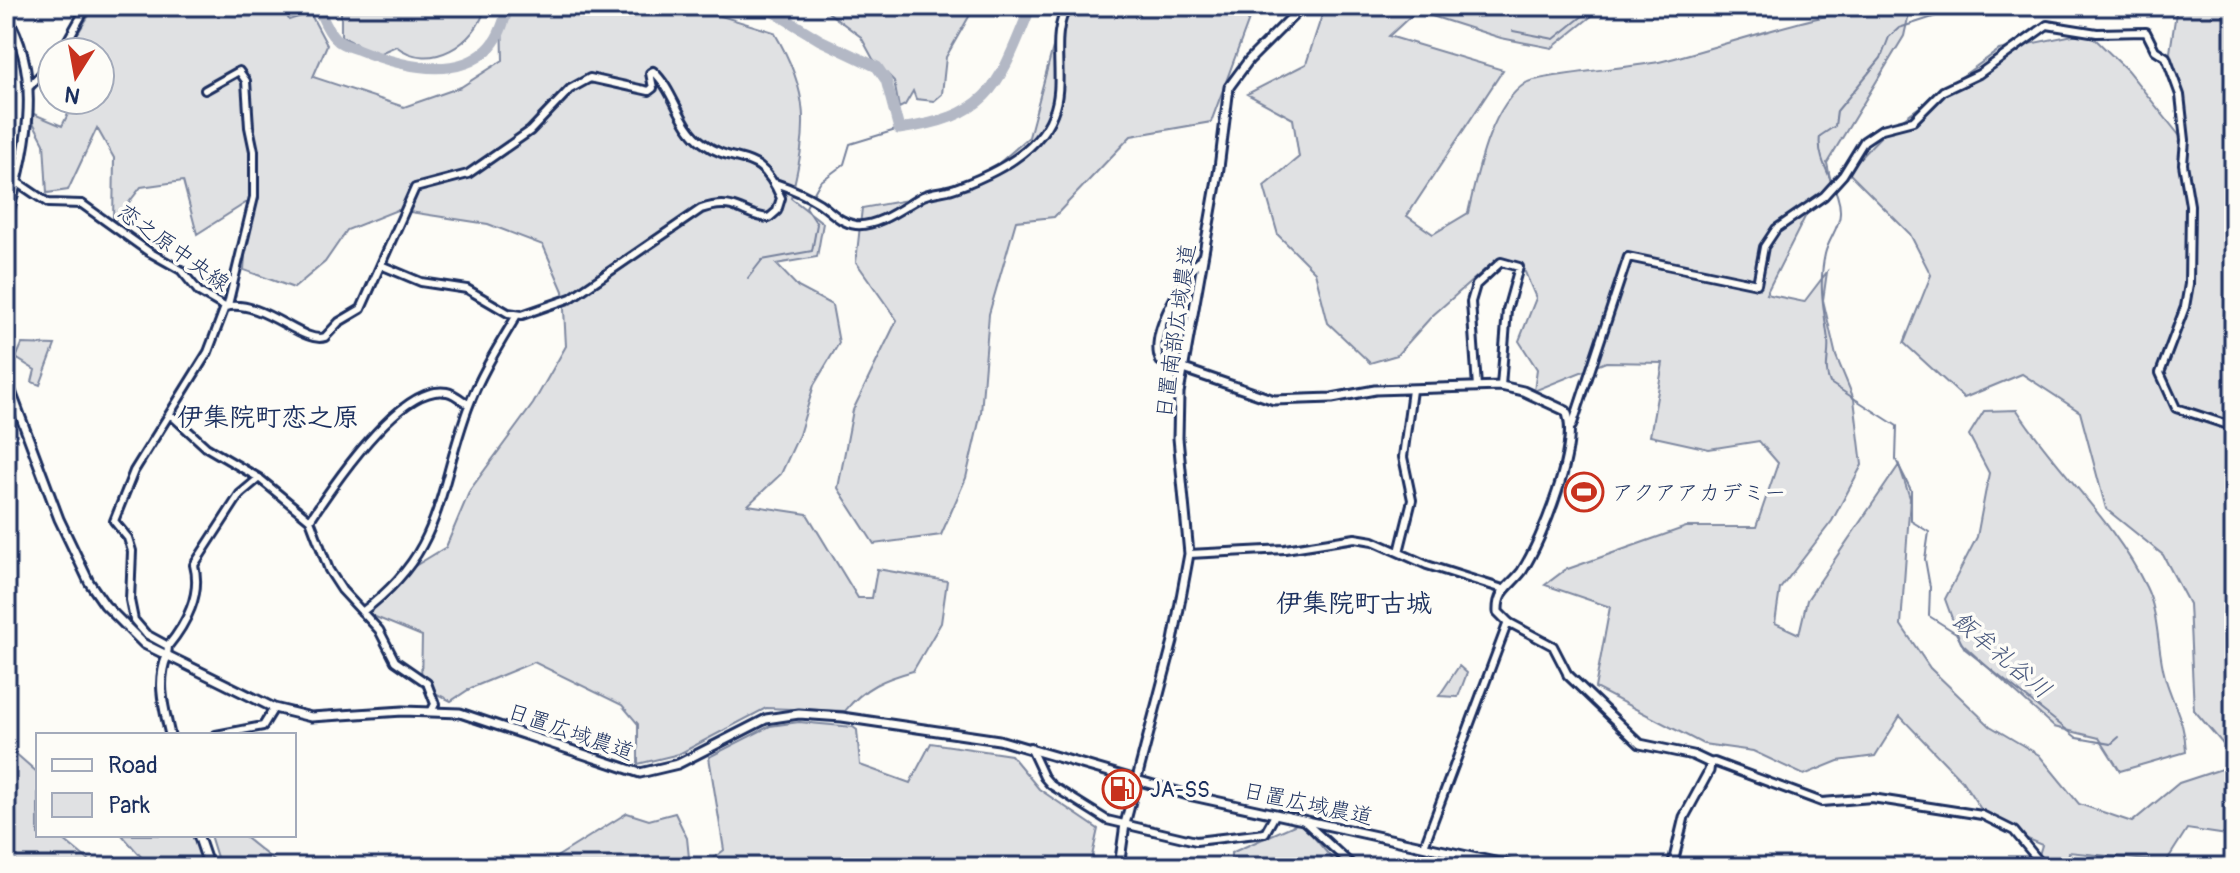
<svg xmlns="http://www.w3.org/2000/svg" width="2240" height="873" viewBox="0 0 2240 873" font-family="Pangolin,'Klee One',sans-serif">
	<rect width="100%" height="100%" fill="#fdfcf7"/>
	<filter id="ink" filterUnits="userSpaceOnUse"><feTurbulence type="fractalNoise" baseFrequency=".0125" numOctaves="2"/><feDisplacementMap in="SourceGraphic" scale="16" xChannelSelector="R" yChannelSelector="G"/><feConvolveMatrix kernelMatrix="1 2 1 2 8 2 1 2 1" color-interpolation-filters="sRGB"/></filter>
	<g filter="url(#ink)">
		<path fill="#e0e1e3" stroke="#7e88a0" stroke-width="2" d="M95,6H283L289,20L310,13L327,45L313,77L404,107L461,87L503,60L502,13L507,6H688L774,32C811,94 808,129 791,198L823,223L817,257L776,264L798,287L832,305L839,343L814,385L799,435L781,474L748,505L807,514L858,598H872L877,569L947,581L941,623L913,671C884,679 864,687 845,711L766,708L679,754L638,764V724L622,705L534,662L471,688L451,701L421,686L422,636L363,612L410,569L446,547L470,490L533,404L566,346L563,291L543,245L488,224L397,210L347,230L325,262L294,288L244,270L249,201L197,234L183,181L141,187L113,223L114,158L97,128L68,190L47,193L44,143L27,111L62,126L75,100H100V52H66Z
			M341,6H486C476,44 430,73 396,46L376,55L341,36Z
			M791,6H975L946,57L942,94L934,101L916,99L913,91L905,105L899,108L894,81L873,59L861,37L825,10Z
			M1064,6H1254L1211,122L1131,136L1054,217L1016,221L989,314L981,413L966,478L941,535L874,544L838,488L853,410L897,320L856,262L862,208L969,189L1029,137Z
			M1325,6H1604L1552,48L1501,38L1416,11L1389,36L1503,70L1407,216L1433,234L1468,213C1477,174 1490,106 1526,83C1537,75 1639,67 1663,61C1728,46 1844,0 1910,9L1904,36L1827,163L1831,183L1808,211L1766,294L1804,302L1827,272L1823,300L1836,356L1854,399L1862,465L1832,521L1780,589L1775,623L1799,634L1807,600L1899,465L1910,498L1901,625L1930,668L1990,726L2039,755L2079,804L2132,822L2179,783L2234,765V836L2187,829L2166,862L2069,852L2067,867H2054L2039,855L2042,845L1991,824L1962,781L1900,716L1875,756L1838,761L1804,775L1753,751L1703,744L1595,688L1610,607L1545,585L1565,570L1686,527H1756L1778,463L1759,441L1709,449L1650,436L1663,363L1606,362L1534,391L1537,369L1519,341L1536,298L1525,272L1491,264L1432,316L1397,355L1370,363L1328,323L1315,272L1278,235L1264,186L1299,157L1293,119L1247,94L1306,64Z
			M2177,6H2234V757L2194,710L2189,604L2163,555L2106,509L2080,412L2022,374L1964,398L1904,343L1931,275L1910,234L1847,171L1886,131L1999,50L2088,32L2127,70L2187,145L2170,52Z
			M22,344L55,345L40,385L32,382L35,370L16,358Z
			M2017,410C2056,470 2115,522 2146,587C2159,613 2157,649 2165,677C2173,705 2185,720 2186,752L2120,771L2099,738L2054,727L1961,643L1945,599L1977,537L1989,473L1969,435L1984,411Z
			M1459,666L1467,673L1458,697L1439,696Z
			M799,722L853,727L857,730L860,765L910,783L931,743L1011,755L1039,789L1098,829L1090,865L1092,867H702L724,850L709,757L770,726Z
			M6,745L38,773V835H58L97,867H6Z
			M627,813L649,820L675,813L687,838L690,867H556L555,858Z
			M1301,822L1339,867H1231V853Z
			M122,835H194L204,867H150Z
			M210,835H242L282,867H220Z"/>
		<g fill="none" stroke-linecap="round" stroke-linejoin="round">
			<path stroke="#76819c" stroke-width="2" d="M1967,6L1899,28L1889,37L1881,58L1837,111L1835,126L1820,136C1816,165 1841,187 1840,213C1840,227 1828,240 1825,254C1818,285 1824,310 1828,340C1830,356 1823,368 1830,383L1897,426L1896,460L1911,490V521L1929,532L1925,559L1930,587L1929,616L1956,633L1965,649L2077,738L2111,744L2119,737
				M1513,31L1554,39L1595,6
				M748,278L762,260L812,251L817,224L806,207L820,182L844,164L850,144L899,129"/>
			<path stroke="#b3b8c5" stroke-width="11" d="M317,6C323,17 326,29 335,38C341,45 349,46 357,49C394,64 453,82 487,50C500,38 503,22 509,6
				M764,6L820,40L877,67L886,80L899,129C991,116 998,87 1031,6"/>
			<defs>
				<path id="minor" d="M61,52L87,6
					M30,86L52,63
					M205,90L239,71L246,81L249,127L254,151V197L228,305
					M17,182L48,203L82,204L149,252L181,270L199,292L225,307
					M775,183C790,188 806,195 819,203C831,211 840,223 856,225C879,227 903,207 923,196C934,191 947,192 958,187C994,174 1039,151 1053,114C1067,80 1048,36 1068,6
					M225,307C262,298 303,345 325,337L339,322L361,309L415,188L468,174L530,131L570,89L590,78L649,91L653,88L650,73L653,71C675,91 679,126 703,143C737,168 758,145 781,198L777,211L769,218C741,216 738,197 701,209L571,298L522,315L508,313L467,289L421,282L383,266
					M1184,369L1160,361C1147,332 1186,276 1204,254
					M1477,387L1471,302L1476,285L1501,262L1519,267L1507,310L1501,386
					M6,408L12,397
					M170,414L206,447L259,478L310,520L329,570L342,590L379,630L395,661L427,683L435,704L432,710
					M1572,426L1628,257L1757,284L1764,247L1776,229L1824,196L1843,175L1864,141L1882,129L1913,121L1943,91L1979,74L2047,25L2097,33L2146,32L2155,50L2166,57L2180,95L2185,140L2183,164L2190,205L2189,284L2185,307L2160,373L2176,408L2234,427
					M310,520C333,485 401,383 447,392C454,393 463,401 469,405
					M1399,552L1412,500L1403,457L1412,390
					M1189,554L1285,549L1355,538L1373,541L1427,565L1503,589
					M362,612C444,551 436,495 468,408C480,375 499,345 517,315
					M168,646C186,624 202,594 194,565L240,494L259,478
					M167,656L168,646L146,634L134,620L130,600L132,551L128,538L114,521L134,471L208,352L225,307
					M216,735L263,726L274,708
					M1030,747L1044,777L1051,785L1107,820L1196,841L1265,833L1275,815
					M1710,763L1714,762L1822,802L1872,798L1982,815L2014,831L2044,867
					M1304,821L1354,867
					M1424,846L1508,622L1553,646L1568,675"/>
				<path id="tertiary" d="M6,15C45,79 25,154 6,222
					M1184,369L1274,400L1332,398L1375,390L1501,386L1523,391L1566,411C1581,444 1542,540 1522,571C1511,586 1497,590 1498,612L1508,622
					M6,378L59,519L89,582L105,605L144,644L274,708L311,717L403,711L460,713L640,773L678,764L766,719L799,714L842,717L999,740L1188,795L1518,867
					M167,656C156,682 164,708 170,735
					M1568,675L1640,744L1693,755L1710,763L1709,771L1684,817L1672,867
					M198,835L209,867
					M1119,867L1125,824L1173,641L1189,554L1178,438L1179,393L1219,168L1229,87L1249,60L1303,6"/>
			</defs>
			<use href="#minor" stroke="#1b2f5e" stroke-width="12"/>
			<use href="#tertiary" stroke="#1b2f5e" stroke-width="13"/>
			<use href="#minor" stroke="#fdfcf7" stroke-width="6"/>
			<use href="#tertiary" stroke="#fdfcf7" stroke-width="7"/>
		</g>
	</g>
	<defs>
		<symbol id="stadium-ring" viewBox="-11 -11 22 22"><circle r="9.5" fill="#fdfcf7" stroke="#c8321e" stroke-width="1.5"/><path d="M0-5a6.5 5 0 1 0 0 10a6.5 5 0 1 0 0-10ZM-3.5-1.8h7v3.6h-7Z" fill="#c8321e"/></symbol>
		<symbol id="fuel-ring" viewBox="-11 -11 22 22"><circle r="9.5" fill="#fdfcf7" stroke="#c8321e" stroke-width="1.5"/><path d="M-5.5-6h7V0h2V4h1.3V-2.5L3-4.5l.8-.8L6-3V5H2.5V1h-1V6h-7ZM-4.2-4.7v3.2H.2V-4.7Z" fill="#c8321e"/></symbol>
	</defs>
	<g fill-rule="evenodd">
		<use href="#stadium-ring" x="1562" y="470" width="44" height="44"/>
		<use href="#fuel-ring" x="1100" y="767" width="44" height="44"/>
	</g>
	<g text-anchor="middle" stroke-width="7" stroke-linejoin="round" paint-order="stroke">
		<g font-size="22" fill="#1b2f5e" stroke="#fdfcf7">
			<text transform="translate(174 247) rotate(36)" y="8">恋之原中央線</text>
			<text transform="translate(1175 331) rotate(-82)" y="8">日置南部広域農道</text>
			<text transform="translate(571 731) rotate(19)" y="8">日置広域農道</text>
			<text transform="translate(1308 803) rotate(12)" y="8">日置広域農道</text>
		</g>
		<g font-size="22" fill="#1b2f5e" stroke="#fdfcf7" text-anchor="start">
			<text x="1612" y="500">アクアアカデミー</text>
			<text x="1150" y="797">JA-SS</text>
		</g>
		<g font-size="24" font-style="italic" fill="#49587d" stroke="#fdfcf7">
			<text transform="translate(2002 655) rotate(40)" y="8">飯牟礼谷川</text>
		</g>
		<g font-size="26" font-weight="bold" fill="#1b2f5e" stroke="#fdfcf7">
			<text x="268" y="426">伊集院町恋之原</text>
			<text x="1354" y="612">伊集院町古城</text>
		</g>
	</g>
	<rect width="2240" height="873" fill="none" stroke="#fdfcf7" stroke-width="32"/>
	<rect x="16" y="16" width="2208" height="841" fill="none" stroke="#1b2f5e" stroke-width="3" filter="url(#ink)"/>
	<rect x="36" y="733" width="260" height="104" fill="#fdfcf7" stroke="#a3aaba" stroke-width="2"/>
	<rect x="52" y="759" width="40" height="12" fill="#fdfcf7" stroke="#a3aaba" stroke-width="2"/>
	<text x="108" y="773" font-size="24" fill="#1b2f5e">Road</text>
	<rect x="52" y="793" width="40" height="24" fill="#e0e1e3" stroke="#a3aaba" stroke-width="2"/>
	<text x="108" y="813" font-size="24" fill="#1b2f5e">Park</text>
	<g transform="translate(76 76) rotate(191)"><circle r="38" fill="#fdfcf7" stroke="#a3aaba" stroke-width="2"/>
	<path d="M0-6L14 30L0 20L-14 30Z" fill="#c8321e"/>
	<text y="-12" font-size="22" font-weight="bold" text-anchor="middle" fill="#1b2f5e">N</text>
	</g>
</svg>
